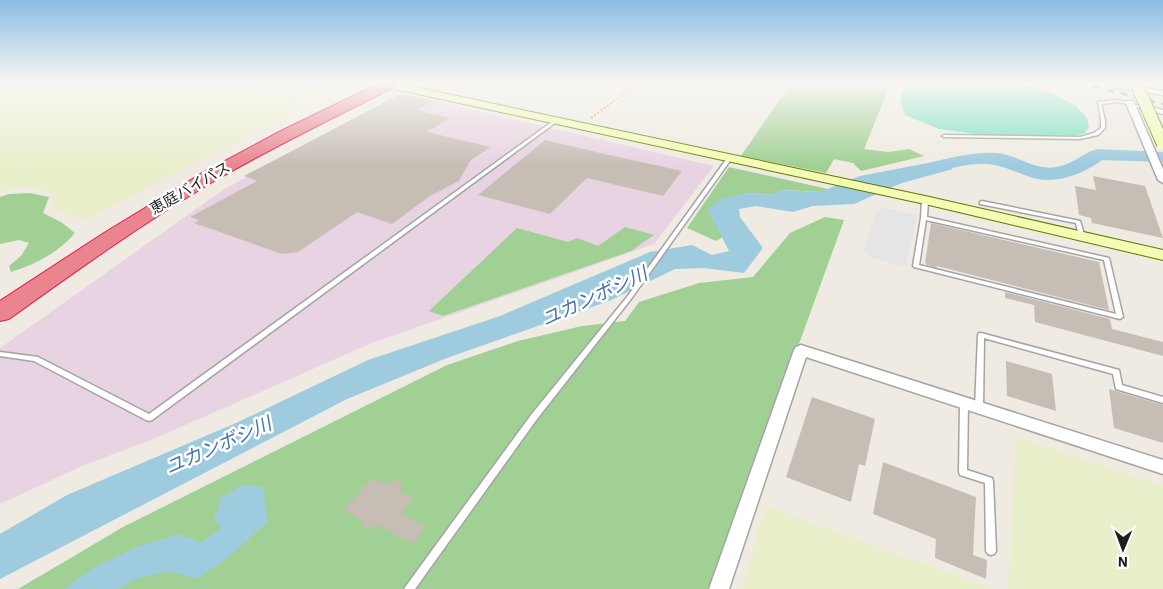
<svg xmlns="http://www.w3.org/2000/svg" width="1163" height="589" viewBox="0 0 1163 589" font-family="'IBM Plex Sans','Noto Sans JP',sans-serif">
	<rect width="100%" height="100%" fill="#efebe2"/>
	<path fill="#e8d3e2" d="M400,93L714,166L654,244L372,343L151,440L82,466L0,504V348L223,190Z"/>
	<path fill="#e9efcb" d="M0,83H240L238,85L292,97L325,83L356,84L245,136L86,220L53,209V192L25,186L0,191Z
		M1016,437L1163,486V589H1008Z
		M765,506L993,589H742Z"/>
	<path fill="#a1d094" d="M791,83H891L864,149L888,152L909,149L924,156L861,171L853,163L834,159L826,173L741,156Z
		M729,167L828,189L820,192L783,190L770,195L747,193L708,210L723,237L716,241L687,228Z
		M30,193L49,197L43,213L61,222L75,233C59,252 35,265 11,272L9,266L21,256L29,243L19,240L0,244V197L9,194Z
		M825,217L844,220L710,589H18L123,527L447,365L518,341L582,326L625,321L639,302L699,283L753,277L790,233Z
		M625,227L654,235L631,251L443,316L429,311L517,228L568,242L577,238L598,246Z"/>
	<path fill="#7be2c3" d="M906,83H1022L1051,93L1075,105L1087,118L1089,127L1085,133L1074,136L984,135L939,129L905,115L900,100Z"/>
	<path fill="#e5e5e5" d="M886,208L917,215L906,267L872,258L863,250L876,211Z"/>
	<path fill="#9fcbdf" d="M938,161L953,169L902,183L854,204L813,206L793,212L756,206L739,209L740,217L763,248L744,273L703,268L675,269L609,301L447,358L347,399L0,579V534L67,495L236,423L368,360L500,316L650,252L692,245L712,255L729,251L708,210L720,199L747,193L770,195L783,190L820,192L860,176Z
		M243,485L263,487L268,522L227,558L197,579L171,571L142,577L117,589H64L95,567L142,545L179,534L201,543L221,528L214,518L220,505L219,499Z"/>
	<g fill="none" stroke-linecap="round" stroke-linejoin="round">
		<path fill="#9fcbdf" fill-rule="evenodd" d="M1098,149L1163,152V162L1102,160C1085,173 1056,185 1033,178C1014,172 998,162 977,164C956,165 934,174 913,179L906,177L903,173L906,169C935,162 967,151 997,153C1018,155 1035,171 1056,167C1075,164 1083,152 1098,149Z"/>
	</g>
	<path fill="#c6beb5" d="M401,94L433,101L417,110L450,118L427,132L490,147L470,161L459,181L430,196L392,224L357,212L298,252L282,254L194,223L199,220L190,217L257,181L244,176Z
		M545,140L609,155L682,171L663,196L587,178L550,214L478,195Z
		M1093,176L1145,186L1163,238L1092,223L1091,218L1079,215L1075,186L1096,190Z
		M931,223L1099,262L1109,310L937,266V268L927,265L925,263Z
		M1005,292L1110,319L1112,329L1163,342V356L1035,322L1034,305L1005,298Z
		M1006,361L1052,374L1056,411L1007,396Z
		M1109,389L1163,405V443L1114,428Z
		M812,397L875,419L865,466L859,464L851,502L786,477Z
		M883,462L976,497L973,555L987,560L986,579L935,558L936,539L873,514Z
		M372,478L387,485L392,479L403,484L399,491L414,498L401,514L426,526L413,544L375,524L370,530L360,525L364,521L343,510Z"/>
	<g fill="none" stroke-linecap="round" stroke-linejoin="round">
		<defs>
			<path id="lane" d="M1116,100L1132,103L1130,104L1116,102L1101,104L1105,120V128L1098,135L1080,139L944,137L942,136L944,135L1080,137L1094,133L1101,128V120L1098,102Z
				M556,119L559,120L152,420L149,421L146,420L34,361L0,356V352L38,357L149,414Z
				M728,157L732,158L631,299L537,419L415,589H404L406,586L531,415L627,297Z
				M925,198L928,200L927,217L1109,258L1123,317L1120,319L914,267L913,266L921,218L922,200ZM926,220L1104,260L1116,314L919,265Z
				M982,201L1080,221L1085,237L1082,239L1079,237L1076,223L980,204V202Z
				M979,333H981L1119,370L1122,385L1163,397V403L1116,389L1113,374L984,338L983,408L982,410L979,411L976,410L975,408L978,335Z
				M964,400L967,401L968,403L967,470L992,478L993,481L996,551L994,554L991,555L988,554L986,551L985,483L960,475L959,472L960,403L961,401Z"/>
			<path id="street" d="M1113,83L1163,91V95L1117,88H1114Z
				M1127,101H1133L1135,106L1139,104L1163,110V114L1136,107L1163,169V183L1158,180L1126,103Z
				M801,345L1163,460V474L806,357L729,589H709L794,350L796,347Z"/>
			<path id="secondary" d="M376,83H396L925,196L1163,250V260L925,204L381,86Z"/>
			<path id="highway" d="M380,83H398L396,86C335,117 273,147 214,181C143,223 76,271 9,319L0,321V301L104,233L199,175L279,132Z"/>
		</defs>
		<use href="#lane" stroke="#a4a4a4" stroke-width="3"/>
		<use href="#street" stroke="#a4a4a4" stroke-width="3"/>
		<use href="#secondary" stroke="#617700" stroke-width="2"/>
		<use href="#highway" stroke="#e01b4f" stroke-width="2"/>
		<path stroke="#ff7f62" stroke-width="2" stroke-dasharray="2 2" stroke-linecap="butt" d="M591,118L638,83"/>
		<use href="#lane" fill="#fff" fill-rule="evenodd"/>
		<use href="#street" fill="#fff" fill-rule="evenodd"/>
		<use href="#secondary" fill="#f3fcb2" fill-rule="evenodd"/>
		<use href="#highway" fill="#ea858f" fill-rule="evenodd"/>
		<path stroke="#6b6b6b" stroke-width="2.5" stroke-dasharray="7 7" stroke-linecap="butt" d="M1080,83L1163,104"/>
		<defs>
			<path id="secondary-bridge" d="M1136,83L1163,144"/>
		</defs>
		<use href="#secondary-bridge" stroke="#617700" stroke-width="14" stroke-linecap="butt"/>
		<use href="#secondary-bridge" stroke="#f3fcb2" stroke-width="12"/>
	</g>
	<linearGradient id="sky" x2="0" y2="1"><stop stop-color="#8bbde4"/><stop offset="0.5" stop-color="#f8f6f2"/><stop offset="1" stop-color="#f8f6f2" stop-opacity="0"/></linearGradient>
	<rect width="1163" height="166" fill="url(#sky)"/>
	<g text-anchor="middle" stroke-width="5" stroke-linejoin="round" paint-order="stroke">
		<g font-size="15" fill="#1d1d1d" stroke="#fff">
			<text transform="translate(190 188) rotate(-30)" y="5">恵庭バイパス</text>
		</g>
		<g font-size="19" font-style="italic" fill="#4572b0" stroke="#fff">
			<text transform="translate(594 296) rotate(-25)" y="7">ユカンボシ川</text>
			<text transform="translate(218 445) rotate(-24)" y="7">ユカンボシ川</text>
		</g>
	</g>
	<g transform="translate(1123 549) rotate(181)" stroke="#ffffff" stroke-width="4" paint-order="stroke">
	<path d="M0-4L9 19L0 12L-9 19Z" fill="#1d1d1d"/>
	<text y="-8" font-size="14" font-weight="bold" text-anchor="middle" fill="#1d1d1d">N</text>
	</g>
</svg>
